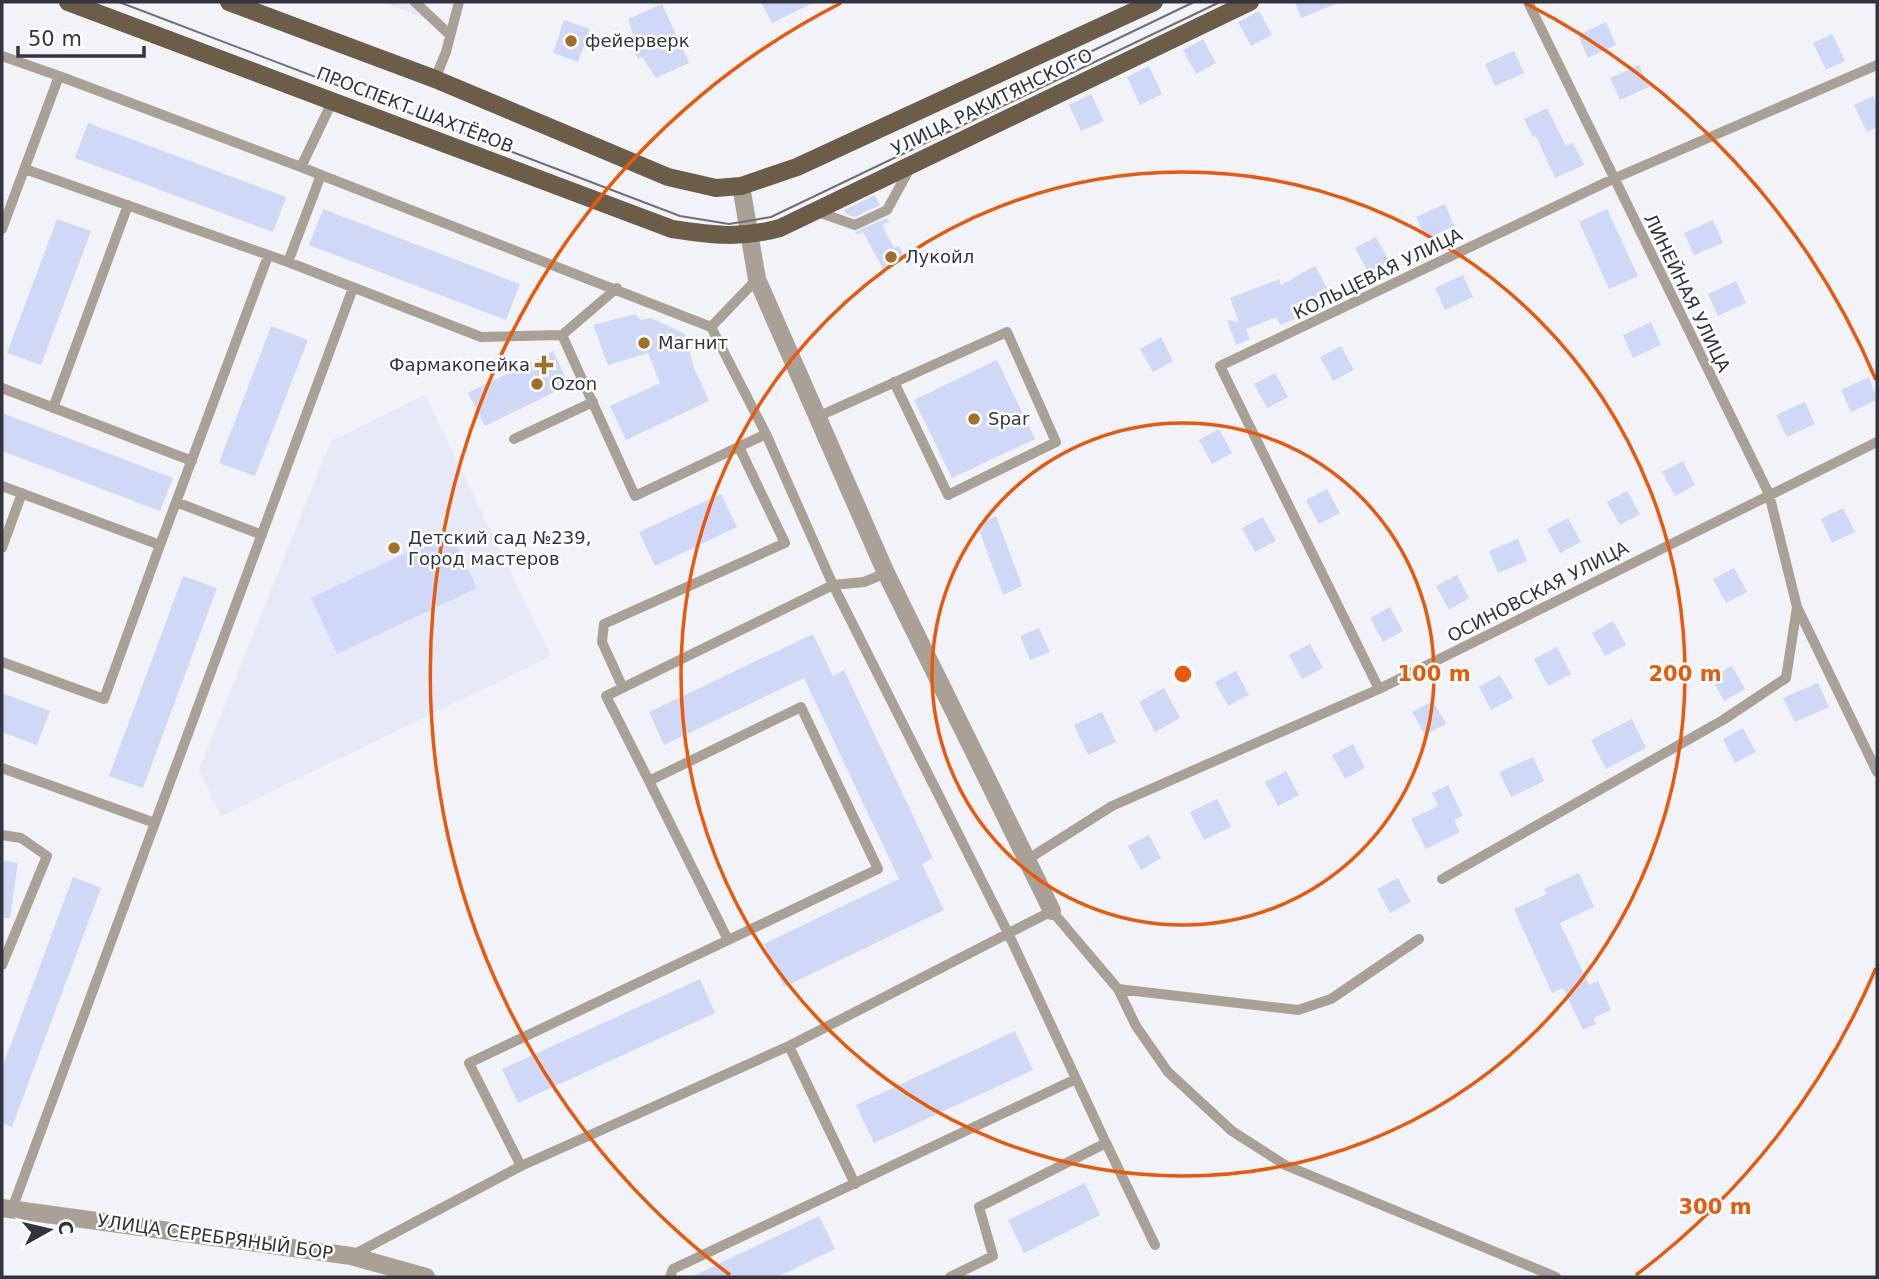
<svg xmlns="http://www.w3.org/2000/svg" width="1879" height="1279" viewBox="0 0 1879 1279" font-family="'DejaVu Sans',sans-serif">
	<rect width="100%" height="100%" fill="#f2f3f9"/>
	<path fill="#e5e9f8" d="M383,2H428L423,17Z
		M425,395L551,656L221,816L199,770L331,441Z"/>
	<path fill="#cfd8f7" d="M761,2H815L772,23Z
		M1295,2H1341L1301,18Z
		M662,4L689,63L656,78L642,57L638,59L632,46L636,44L628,19Z
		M1259,11L1272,35L1251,46L1238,22Z
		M564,20L590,29L578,62L553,53Z
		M1606,22L1616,45L1588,58L1578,35Z
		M1832,34L1845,61L1826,70L1813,43Z
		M1203,39L1216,63L1196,74L1183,50Z
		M1514,51L1524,73L1495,86L1485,64Z
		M1639,65L1649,87L1620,100L1610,78Z
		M1149,66L1162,94L1140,105L1127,77Z
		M1091,94L1104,121L1081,131L1069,105Z
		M1873,96L1877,106V127L1867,132L1854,105Z
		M1547,108L1566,146L1573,143L1584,165L1555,178L1536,136L1533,137L1524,119Z
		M88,123L286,197L273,232L75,158Z
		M875,195L880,205L855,217L846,214L844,210Z
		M1445,204L1454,226L1426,239L1416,217Z
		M323,209L520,284L506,320L309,245Z
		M1607,209L1638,276L1609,289L1579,222Z
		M887,218L889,222L882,225L894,248L899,246L905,258L883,269L863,232L857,235L855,232Z
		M57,219L91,231L41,365L7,353Z
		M1713,220L1723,243L1694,255L1684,233Z
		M1376,237L1389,261L1368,272L1355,248Z
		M1315,266L1328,290L1291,310L1295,319L1280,325L1277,317L1246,329L1250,339L1236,345L1227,320L1239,322L1230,298L1279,279L1281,285Z
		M1463,275L1473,297L1445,310L1435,288Z
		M1736,281L1746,303L1718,316L1708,294Z
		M635,314L641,320L651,318L685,334L694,368L709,401L626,440L610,406L660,383L648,353L608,365L593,325Z
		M1651,322L1661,345L1633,358L1623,335Z
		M271,326L308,340L255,476L219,463Z
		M1161,337L1173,361L1153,372L1140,349Z
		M1341,346L1354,370L1333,381L1320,357Z
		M553,351L569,385L485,426L468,393Z
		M997,360L1035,439L952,478L914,400Z
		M1275,373L1288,397L1267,408L1254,384Z
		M1869,377L1877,400L1851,412L1841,390Z
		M1805,402L1815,424L1787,437L1776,415Z
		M2,413L173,478L160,511L2,451Z
		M1219,429L1232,453L1212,464L1199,440Z
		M1683,461L1695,485L1675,496L1662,472Z
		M1327,489L1340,513L1319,524L1306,500Z
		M1627,491L1640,514L1620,525L1607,502Z
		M721,494L737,527L655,566L639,532Z
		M1843,508L1855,532L1832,543L1821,519Z
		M996,516L1022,586L1003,595L977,524Z
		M1263,517L1276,541L1255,552L1242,528Z
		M1568,518L1581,542L1560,553L1547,529Z
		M450,532L477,588L337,654L311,598Z
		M1518,539L1527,561L1498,573L1489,551Z
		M1734,568L1747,592L1726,603L1713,579Z
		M1457,575L1469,598L1449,610L1436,586Z
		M183,576L217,588L143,788L109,776Z
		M1390,607L1403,631L1383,642L1370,618Z
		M1613,621L1626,645L1605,656L1592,633Z
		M1039,628L1050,652L1030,660L1020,636Z
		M813,634L833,676L844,670L933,858L922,864L944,910L784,987L764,944L899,879L804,678L664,745L649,712Z
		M1310,644L1323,668L1302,679L1289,655Z
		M1557,647L1571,674L1548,686L1534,659Z
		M1732,666L1745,689L1724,701L1711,677Z
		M1236,671L1249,695L1228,706L1215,682Z
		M1500,675L1513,698L1491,710L1479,687Z
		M1818,683L1829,707L1795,722L1783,698Z
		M1164,688L1180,718L1155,732L1139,702Z
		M2,693L50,711L37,745L2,732Z
		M1433,701L1446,724L1425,735L1412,712Z
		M1102,712L1116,742L1088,755L1074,725Z
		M1632,719L1646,748L1606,769L1591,740Z
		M1743,728L1756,752L1735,763L1723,739Z
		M1353,744L1365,768L1345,779L1332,755Z
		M1533,757L1544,781L1511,797L1499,772Z
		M1286,771L1299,795L1278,806L1265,782Z
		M1448,785L1463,816L1454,820L1460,832L1426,849L1411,819L1438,806L1432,793Z
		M1217,799L1231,827L1204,840L1190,812Z
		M1149,835L1161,858L1141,870L1128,846Z
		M2,860L18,863L10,918H2Z
		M1579,873L1594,907L1560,923L1589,985L1598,981L1611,1010L1594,1018L1596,1024L1583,1030L1563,988L1552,993L1514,909L1547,894L1544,889Z
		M73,877L101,888L12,1127L2,1123V1068Z
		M1398,878L1411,902L1390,913L1377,889Z
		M700,979L715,1013L518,1103L502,1069Z
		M1015,1031L1033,1070L874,1143L856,1105Z
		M1085,1183L1100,1215L1024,1253L1008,1220Z
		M819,1216L835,1249L777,1277H691Z"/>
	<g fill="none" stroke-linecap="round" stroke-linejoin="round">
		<path stroke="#aaa196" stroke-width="10" d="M415,2L450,35
			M1528,2L1769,494L1797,607L1877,772
			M2,56L59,76
			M435,79L446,52L459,2
			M25,169L288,262L481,337L562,335
			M321,175L711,327L757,279
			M815,211L855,225L887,210L910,168
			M2,229L59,76L301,167
			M288,262L321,175L301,167L332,102
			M617,288L562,335L635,496L766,434
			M711,327L766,434L833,585L606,696L649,781L801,707L878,869L469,1063L521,1166L789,1046L1052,911L1118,989L1136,1026L1168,1072L1232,1131L1285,1165L1556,1277
			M2,388L192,461
			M53,408L128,205
			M817,417L1007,332L1056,442L948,495L894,382
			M514,439L593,402
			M2,486L160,545L268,256
			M176,502L262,535
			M2,548L22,493
			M886,573L864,582L833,585L1009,935L1106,1143L979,1207L993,1256L950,1277
			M2,662L104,699L160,545
			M623,688L602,642L604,624L785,543L739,447
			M1379,689L1220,366L1613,179L1877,65
			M2,768L155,823
			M649,781L728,940
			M2,835L21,838L47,856L2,965
			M1025,861L1112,806L1379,689L1877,442
			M1442,879L1723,720L1786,678L1797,607
			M1118,989L1298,1010L1331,999L1419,939
			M789,1046L855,1184
			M1106,1143L1155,1245
			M12,1209L353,288
			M351,1256L521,1166
			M670,1277L673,1269L1076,1079"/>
		<path stroke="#aaa196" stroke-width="18" d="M741,186L757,279L886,573L1052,911
			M2,1208L351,1256L426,1277"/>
		<path stroke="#6c5d49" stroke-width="18" d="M68,2L672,229C712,235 740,239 780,228L1250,2
			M229,2L435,79L668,177L716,188L741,186L797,167L1154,2"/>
		<path stroke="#6d7079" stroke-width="2" d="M119,2L680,216L729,224L771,217L1220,2
			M1065,64L1194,2"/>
	</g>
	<g fill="none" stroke="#e8590c" stroke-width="3.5">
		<circle cx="1183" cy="674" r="251"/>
		<circle cx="1183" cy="674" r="502"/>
		<path d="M1876 968A753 753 0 0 1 1636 1275M730 1275A753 753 0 0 1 841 3M1525 3A753 753 0 0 1 1876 380"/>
	</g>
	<g fill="#a16f25" stroke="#fff" stroke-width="2.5">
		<circle cx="571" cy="41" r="7"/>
		<circle cx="891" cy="257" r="7"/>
		<circle cx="644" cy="343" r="7"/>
		<path d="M540.5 354.5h7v7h7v7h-7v7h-7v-7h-7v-7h7z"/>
		<circle cx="537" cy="384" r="7"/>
		<circle cx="974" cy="419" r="7"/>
		<circle cx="394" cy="548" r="7"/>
	</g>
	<g text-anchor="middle" stroke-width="5" stroke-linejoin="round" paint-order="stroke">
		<g font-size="18" fill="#323540" stroke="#fff" text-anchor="start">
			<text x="585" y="47">фейерверк</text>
			<text x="905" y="263">Лукойл</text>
			<text x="658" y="349">Магнит</text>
			<text x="530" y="371" text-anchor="end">Фармакопейка</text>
			<text x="551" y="390">Ozon</text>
			<text x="988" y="425">Spar</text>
			<text x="408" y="544">Детский сад №239,<tspan x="408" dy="21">Город мастеров</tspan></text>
		</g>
		<g font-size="18" fill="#323540" stroke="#fff">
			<text transform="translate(992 102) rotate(-26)" y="6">УЛИЦА РАКИТЯНСКОГО</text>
			<text transform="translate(415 110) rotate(21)" y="6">ПРОСПЕКТ ШАХТЁРОВ</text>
			<text transform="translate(1378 274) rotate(-26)" y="6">КОЛЬЦЕВАЯ УЛИЦА</text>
			<text transform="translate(1687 293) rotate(64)" y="6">ЛИНЕЙНАЯ УЛИЦА</text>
			<text transform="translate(1538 592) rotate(-27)" y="6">ОСИНОВСКАЯ УЛИЦА</text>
			<text transform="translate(215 1237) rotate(8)" y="6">УЛИЦА СЕРЕБРЯНЫЙ БОР</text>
		</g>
	</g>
	<circle cx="1183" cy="674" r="10" fill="#e8590c" stroke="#fff" stroke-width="3.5"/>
	<g font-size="21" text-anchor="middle" font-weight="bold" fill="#e8590c" stroke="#fff" stroke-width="5" stroke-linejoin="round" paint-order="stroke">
		<text x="1434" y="681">100 m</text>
		<text x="1685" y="681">200 m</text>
		<text x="1715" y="1214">300 m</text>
	</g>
	<rect width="1879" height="1279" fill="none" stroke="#323540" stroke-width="7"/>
	<g transform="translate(49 1230) rotate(82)" stroke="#ffffff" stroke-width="5" paint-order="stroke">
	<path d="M0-5L12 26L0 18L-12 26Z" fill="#323540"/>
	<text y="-10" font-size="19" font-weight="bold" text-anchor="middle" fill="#323540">С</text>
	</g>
	<path d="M18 46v10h126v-10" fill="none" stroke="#323540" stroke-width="3.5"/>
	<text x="28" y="46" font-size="21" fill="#323540" stroke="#ffffff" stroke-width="5" paint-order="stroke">50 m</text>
</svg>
